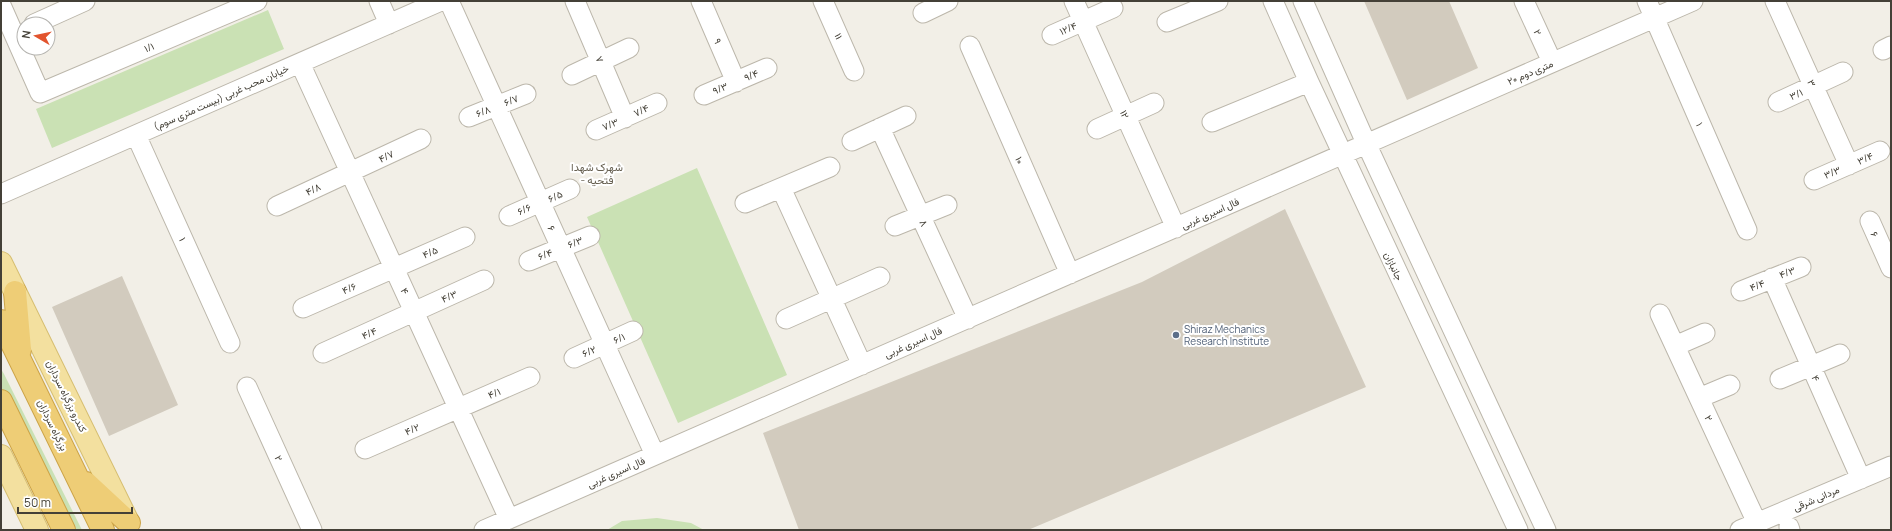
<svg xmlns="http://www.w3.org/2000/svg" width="1892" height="531" viewBox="0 0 1892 531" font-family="Manrope,Vazirmatn,sans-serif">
	<rect width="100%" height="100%" fill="#f2efe7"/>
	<path fill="#cae1b4" d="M268,10L284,49L52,148L36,109Z
		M697,168L787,375L678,423L587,217Z
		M1,369L4,374L82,530H72L1,387Z
		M657,518L691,523L704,530H607L622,521Z"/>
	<path fill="#d2cbbe" d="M1364,1H1449L1478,68L1407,100Z
		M1285,209L1366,387L1028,530H799L763,433L1142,282Z
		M122,276L178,405L109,436L52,307Z"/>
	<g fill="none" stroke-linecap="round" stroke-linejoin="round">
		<defs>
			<path id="minor" d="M379,1L389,24
				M449,1L655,455
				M575,1L625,118
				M701,1L736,82
				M823,1L854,71
				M1074,1L1176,228
				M1273,1L1309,82L1518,530
				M1303,1L1366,143L1546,530
				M1524,1L1552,62
				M1647,1L1747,230
				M1775,1L1849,165
				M1,5L40,93L257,1
				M923,13L948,1
				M1167,22L1218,1
				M34,24L85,1
				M1052,35L1113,8
				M970,46L1070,274
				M1883,50L1891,46
				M300,63L509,519
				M572,75L629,48
				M704,95L767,68
				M1778,102L1843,72
				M469,117L526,94
				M1212,122L1309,82
				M880,128L968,319
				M1097,129L1154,103
				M596,130L657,103
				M136,135L230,343
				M852,141L906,116
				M1814,180L1880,151
				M781,188L862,365
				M1,194L441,1
				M745,203L830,167
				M277,206L421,139
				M509,216L570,189
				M1870,221L1891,268
				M895,226L947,205
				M529,261L590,236
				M1772,278L1861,479
				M1741,291L1801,267
				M303,308L465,237
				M1660,314L1757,523
				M786,319L880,277
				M1675,346L1705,333
				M323,353L484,280
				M574,358L633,331
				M1780,379L1840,354
				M247,387L312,530
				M1699,398L1730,385
				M365,449L530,377
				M1789,527L1790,530
				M484,530L1693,1
				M1740,530L1891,466"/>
			<path id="major" d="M1,263L128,522
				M1,456L37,530"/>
			<path id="highway" d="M15,292L20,350
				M1,321L103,530
				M1,401L64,530
				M86,483L129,523"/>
		</defs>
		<use href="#minor" stroke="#bcb7ab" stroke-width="21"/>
		<use href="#major" stroke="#d6be71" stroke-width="24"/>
		<use href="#highway" stroke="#cca347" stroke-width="24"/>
		<use href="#minor" stroke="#fff" stroke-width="19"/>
		<use href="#major" stroke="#f3e09f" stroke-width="22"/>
		<use href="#highway" stroke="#eecd76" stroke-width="22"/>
	</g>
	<circle fill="#5c6f8a" stroke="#fff" stroke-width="1.5" cx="1176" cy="335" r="4"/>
	<g text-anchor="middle" stroke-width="4" stroke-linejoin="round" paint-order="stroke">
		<g font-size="10" fill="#444037" stroke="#fff">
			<text transform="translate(1068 28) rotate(-24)" y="4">۱۲/۴</text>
			<text transform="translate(1538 32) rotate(66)" y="4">۲</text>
			<text transform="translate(839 36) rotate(66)" y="4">۱۱</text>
			<text transform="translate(718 41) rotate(67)" y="4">۹</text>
			<text transform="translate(149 47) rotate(-23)" y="4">۱/۱</text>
			<text transform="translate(600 59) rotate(66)" y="4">۷</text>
			<text transform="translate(1530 72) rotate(-23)" y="4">۲۰ متری دوم</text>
			<text transform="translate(751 75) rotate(-23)" y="4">۹/۴</text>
			<text transform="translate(1812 83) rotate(66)" y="4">۳</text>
			<text transform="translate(720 88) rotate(-23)" y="4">۹/۳</text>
			<text transform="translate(1796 94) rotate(-24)" y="4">۳/۱</text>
			<text transform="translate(221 97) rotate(-24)" y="4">خیابان محب غربی (بیست متری سوم)</text>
			<text transform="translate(511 100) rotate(-22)" y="4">۶/۷</text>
			<text transform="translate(641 110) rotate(-25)" y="4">۷/۴</text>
			<text transform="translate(483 111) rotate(-22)" y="4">۶/۸</text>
			<text transform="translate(1125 114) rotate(66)" y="4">۱۲</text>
			<text transform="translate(610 124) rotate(-22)" y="4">۷/۳</text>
			<text transform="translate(1700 124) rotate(67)" y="4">۱</text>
			<text transform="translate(386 156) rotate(-25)" y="4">۴/۷</text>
			<text transform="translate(1865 158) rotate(-24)" y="4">۳/۴</text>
			<text transform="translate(1020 160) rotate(66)" y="4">۱۰</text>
			<text transform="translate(1832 172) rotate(-23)" y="4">۳/۳</text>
			<text transform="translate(313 189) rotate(-25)" y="4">۴/۸</text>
			<text transform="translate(555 196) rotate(-24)" y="4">۶/۵</text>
			<text transform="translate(524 209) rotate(-24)" y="4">۶/۶</text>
			<text transform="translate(1210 213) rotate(-24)" y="4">فال اسیری غربی</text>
			<text transform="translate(924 223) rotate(65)" y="4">۸</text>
			<text transform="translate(552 228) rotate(66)" y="4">۶</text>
			<text transform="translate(1875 234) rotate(66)" y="4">۶</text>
			<text transform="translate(183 239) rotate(66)" y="4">۱</text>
			<text transform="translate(575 242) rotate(-22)" y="4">۶/۳</text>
			<text transform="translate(430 252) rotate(-24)" y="4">۴/۵</text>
			<text transform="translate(545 254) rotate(-22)" y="4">۶/۴</text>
			<text transform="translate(1394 266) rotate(65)" y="4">جانبازان</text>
			<text transform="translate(1787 272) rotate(-22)" y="4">۴/۳</text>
			<text transform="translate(1757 285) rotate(-22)" y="4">۴/۴</text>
			<text transform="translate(349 288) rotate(-24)" y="4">۴/۶</text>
			<text transform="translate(405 291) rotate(65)" y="4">۴</text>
			<text transform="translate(449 296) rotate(-24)" y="4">۴/۳</text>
			<text transform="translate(369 333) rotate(-24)" y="4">۴/۴</text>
			<text transform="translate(619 338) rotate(-24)" y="4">۶/۱</text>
			<text transform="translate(913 342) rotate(-24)" y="4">فال اسیری غربی</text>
			<text transform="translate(589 351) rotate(-25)" y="4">۶/۲</text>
			<text transform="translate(1816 378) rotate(66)" y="4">۴</text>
			<text transform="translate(494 393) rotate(-23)" y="4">۴/۱</text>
			<text transform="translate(67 396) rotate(64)" y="4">کندرو بزرگراه سرداران</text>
			<text transform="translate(1709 418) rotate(65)" y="4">۲</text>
			<text transform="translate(53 425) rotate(64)" y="4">بزرگراه سرداران</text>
			<text transform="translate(412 429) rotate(-24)" y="4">۴/۲</text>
			<text transform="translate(279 458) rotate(66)" y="4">۲</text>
			<text transform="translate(616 472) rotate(-24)" y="4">فال اسیری غربی</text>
			<text transform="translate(1816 498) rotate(-23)" y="4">مردانی شرقی</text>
		</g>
		<g font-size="10" fill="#4e5e75" stroke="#fff" text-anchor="start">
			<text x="1184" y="333">Shiraz Mechanics<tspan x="1184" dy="12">Research Institute</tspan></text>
		</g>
		<g font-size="11" fill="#655e4f" stroke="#fff">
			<text x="597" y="171">شهرک شهدا<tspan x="597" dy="13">- فتحیه</tspan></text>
		</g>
	</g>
	<rect width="1892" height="531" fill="none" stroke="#444037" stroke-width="4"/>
	<g transform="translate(36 36) rotate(279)"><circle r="19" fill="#ffffff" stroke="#b4b3af"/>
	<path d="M0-3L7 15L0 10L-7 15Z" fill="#e2542e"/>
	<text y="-6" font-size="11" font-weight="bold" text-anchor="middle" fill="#444037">N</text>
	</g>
	<path d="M18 507v6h114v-6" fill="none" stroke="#444037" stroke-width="2"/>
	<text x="24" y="507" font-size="12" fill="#444037" stroke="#ffffff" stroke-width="3" paint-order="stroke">50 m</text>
</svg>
